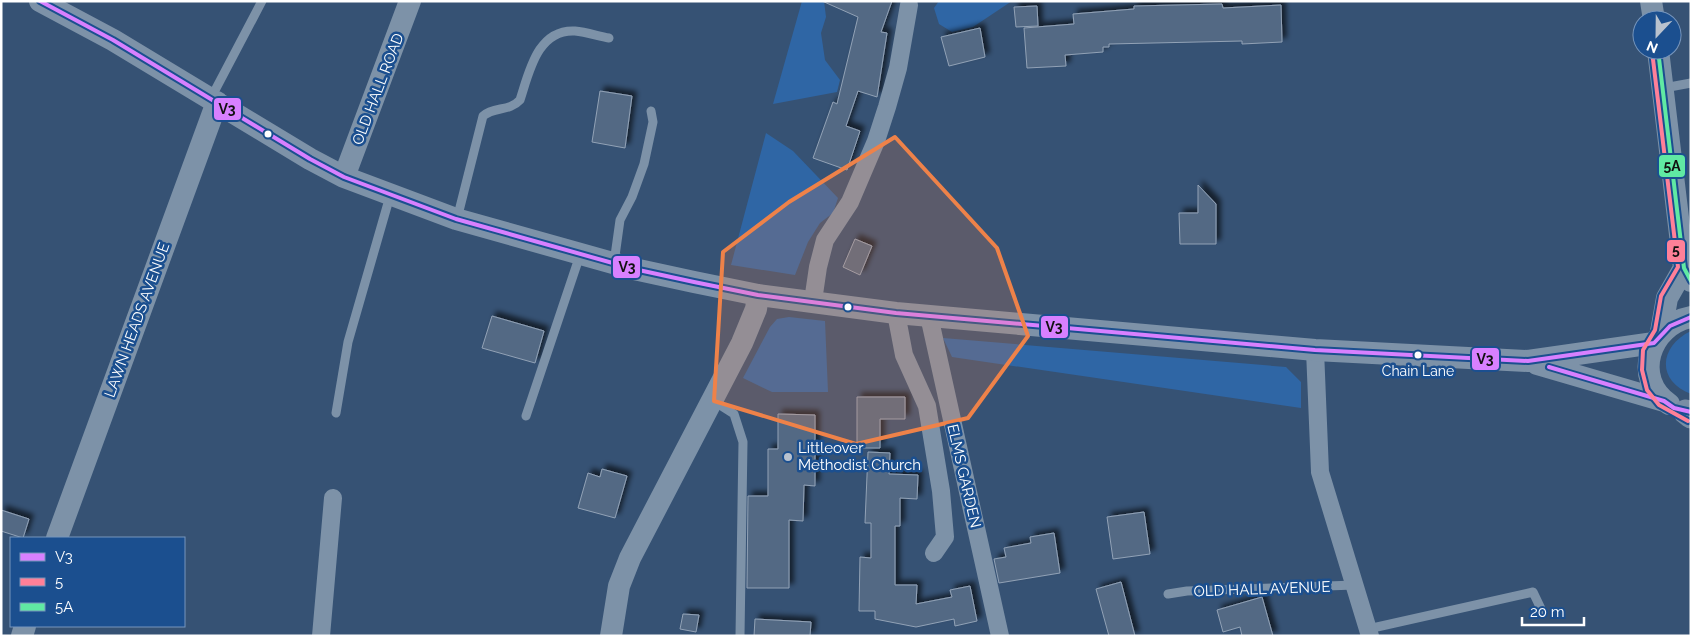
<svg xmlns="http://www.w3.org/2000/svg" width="1692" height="637" viewBox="0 0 1692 637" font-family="Raleway,sans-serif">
	<defs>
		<filter id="shadow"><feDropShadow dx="4.5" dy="-4.5" stdDeviation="2.5" flood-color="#0009"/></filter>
	</defs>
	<rect width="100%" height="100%" fill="#365274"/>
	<path fill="#2f66a5" d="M802,1H824L826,17L821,33L825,60L840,80L837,92L773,104Z
		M939,1H1012L973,27L952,32L939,24L934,8Z
		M766,133L793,151L838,198L833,213L820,223L808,242L795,275L731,265Z
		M789,317L825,321L828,392H772L743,378L770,327L777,319Z
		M1691,331V394C1656,381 1659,346 1691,331Z
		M943,338L1286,367L1301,382V408L952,357Z"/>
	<path fill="#526984" stroke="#92a2b6" filter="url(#shadow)" d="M822,1H892L881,32L887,33L877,97L858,91L846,126L860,131L847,170L813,158L833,102L837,104L858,17Z
		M1222,4L1223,8L1281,5L1282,42L1242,44V41L1109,44V47H1103V52L1065,55L1066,66L1027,68L1024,28L1074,24L1073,14L1134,9V6Z
		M1037,6L1038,26L1016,27L1014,7Z
		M980,28L985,57L949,66L941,37Z
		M600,91L632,96L625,148L592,142Z
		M1198,185L1216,204V244H1180L1179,213H1198Z
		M855,239L872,246L860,275L843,267Z
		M492,316L544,331L535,363L482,348Z
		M857,397H905V419H880V448H857Z
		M778,414L815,415V486L804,485L803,521L789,520V588H747L748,496H768V449H778Z
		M868,452L890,453L889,474L918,475L917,499L900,498V526H895V585H917L916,604L952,597L950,590L970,586L977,621L955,626L954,619L916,627L875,619V611H859L860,557L871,558V523H865Z
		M602,469L627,476L615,518L578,508L588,473L600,477Z
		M1,510L29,519L23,538L1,531Z
		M1144,512L1150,554L1113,559L1107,517Z
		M1054,533L1060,573L999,583L994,559L1006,557L1004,548L1031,543L1030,537Z
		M1121,582L1135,636H1109L1096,589Z
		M1262,597L1273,636H1242L1240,627L1223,632L1217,610Z
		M683,614L699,615L696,632L680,629Z
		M755,619L811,622L810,636H754Z"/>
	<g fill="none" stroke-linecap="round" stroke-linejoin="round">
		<path stroke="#7d92a8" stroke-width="9" d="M1664,88L1691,83
			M211,98L262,1
			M457,219L483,116C494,106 509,112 520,100C529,73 537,29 575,31C586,32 598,36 609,38
			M614,263L620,220L632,197L644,164L653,122L651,111
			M712,400L734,414L743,442L740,636
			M336,413L348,342L390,196
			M526,416L580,255
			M1168,594L1187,591L1355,585
			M1368,629L1533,592L1543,613"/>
		<path stroke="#7d92a8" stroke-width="18" d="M813,301L818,267L825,240L850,202L876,141L887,107L898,68L909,5
			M896,313L904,355L927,406L941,491L945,537L934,553
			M929,316L1000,636
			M1315,350L1320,472L1370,636
			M321,636L333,498"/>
		<path stroke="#7d92a8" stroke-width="22" d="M40,1L113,40L310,159L344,177L456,219L634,269L694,282L758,295L896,313L1315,350L1528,361L1654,343
			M1651,1L1654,20
			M1658,50L1684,268L1691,281
			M344,177L410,1
			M1661,332L1667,298L1684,268
			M1537,364L1664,401
			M1669,404C1632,379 1649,325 1691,317
			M57,538L217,102
			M22,636L25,626
			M611,636L619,586L630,558L742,343L756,309L758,295"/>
		<path stroke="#798da4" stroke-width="25" d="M1686,412L1691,416"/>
		<defs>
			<path id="bus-1" d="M40,1L113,40L310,159L344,177L456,219L634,269L694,282L758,295L896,313L1315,350L1528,361L1654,343L1670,326L1691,317
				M1549,367L1664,401L1674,408L1691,412"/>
			<path id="bus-2" d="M1652,51L1678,267L1661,296L1655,330L1643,350L1642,370L1647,390L1659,405L1688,421"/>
			<path id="bus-3" d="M1658,50L1684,268L1691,281"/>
		</defs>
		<use href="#bus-1" stroke="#1b4f8f" stroke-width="8"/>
		<use href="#bus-2" stroke="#1b4f8f" stroke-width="8"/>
		<use href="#bus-3" stroke="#1b4f8f" stroke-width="8"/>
		<use href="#bus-1" stroke="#d880ff" stroke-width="4"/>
		<use href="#bus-2" stroke="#ff8098" stroke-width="4"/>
		<use href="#bus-3" stroke="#60e9a3" stroke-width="4"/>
	</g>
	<path fill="#ee8249" fill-opacity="0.2" stroke="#ee8249" stroke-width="4" stroke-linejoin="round" d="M895,137L997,248L1028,336L968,418L856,444L714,401L723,252L789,202Z"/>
	<g fill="#fff" stroke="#1b4f8f" stroke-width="2">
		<circle cx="268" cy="134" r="4.5"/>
		<circle cx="848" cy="307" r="4.5"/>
		<circle cx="1418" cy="355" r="4.5"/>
	</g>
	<circle fill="#b9c2ce" stroke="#1b4f8f" stroke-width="2" cx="788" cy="457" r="5"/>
	<g text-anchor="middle" stroke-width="5" stroke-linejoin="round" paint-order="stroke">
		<g font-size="14" fill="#fff" stroke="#1b4f8f">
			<text x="1418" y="376">Chain Lane</text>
		</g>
		<g font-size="15" fill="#fff" stroke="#1b4f8f">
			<text transform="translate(378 89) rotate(-69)" y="5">OLD HALL ROAD</text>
			<text transform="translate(137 320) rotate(-70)" y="5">LAWN HEADS AVENUE</text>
			<text transform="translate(964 476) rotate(77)" y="5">ELMS GARDEN</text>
			<text transform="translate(1262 589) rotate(-2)" y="5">OLD HALL AVENUE</text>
		</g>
		<g font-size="15" fill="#fff" stroke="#1b4f8f" text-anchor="start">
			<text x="798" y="453">Littleover<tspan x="798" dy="17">Methodist Church</tspan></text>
		</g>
	</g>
	<g stroke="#1b4f8f" stroke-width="2">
		<rect x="213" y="97" width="29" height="24" rx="5" fill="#d880ff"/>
		<rect x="1658" y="154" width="28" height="24" rx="5" fill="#60e9a3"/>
		<rect x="1666" y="239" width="20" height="24" rx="5" fill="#ff8098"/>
		<rect x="612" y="255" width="29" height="24" rx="5" fill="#d880ff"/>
		<rect x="1040" y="315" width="29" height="24" rx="5" fill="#d880ff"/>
		<rect x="1471" y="347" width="29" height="24" rx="5" fill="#d880ff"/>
	</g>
	<g font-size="14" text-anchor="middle" font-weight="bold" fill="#111">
		<text x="227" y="114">V3</text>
		<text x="1672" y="171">5A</text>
		<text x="1676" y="255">5</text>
		<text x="627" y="272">V3</text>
		<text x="1054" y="332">V3</text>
		<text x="1485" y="364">V3</text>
	</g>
	<rect width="1692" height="637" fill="none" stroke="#ffffff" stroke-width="5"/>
	<rect x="10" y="537" width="175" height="90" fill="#1b4f8f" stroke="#7695bc"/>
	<rect x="20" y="553" width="25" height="8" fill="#d880ff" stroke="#7695bc"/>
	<text x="55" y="562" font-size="15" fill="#ffffff">V3</text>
	<rect x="20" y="578" width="25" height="8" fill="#ff8098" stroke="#7695bc"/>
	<text x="55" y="587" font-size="15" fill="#ffffff">5</text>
	<rect x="20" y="603" width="25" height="8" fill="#60e9a3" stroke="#7695bc"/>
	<text x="55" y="612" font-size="15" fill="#ffffff">5A</text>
	<g transform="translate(1657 35) rotate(202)"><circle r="24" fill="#1b4f8f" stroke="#7695bc"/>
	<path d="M0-4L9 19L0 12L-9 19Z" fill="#b9c2ce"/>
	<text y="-8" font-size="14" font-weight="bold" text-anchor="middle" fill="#ffffff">N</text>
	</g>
	<path d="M1522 617v8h62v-8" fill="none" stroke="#ffffff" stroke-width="2.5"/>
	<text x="1530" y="617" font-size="15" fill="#ffffff" stroke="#1b4f8f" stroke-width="4" paint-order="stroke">20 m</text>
</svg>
